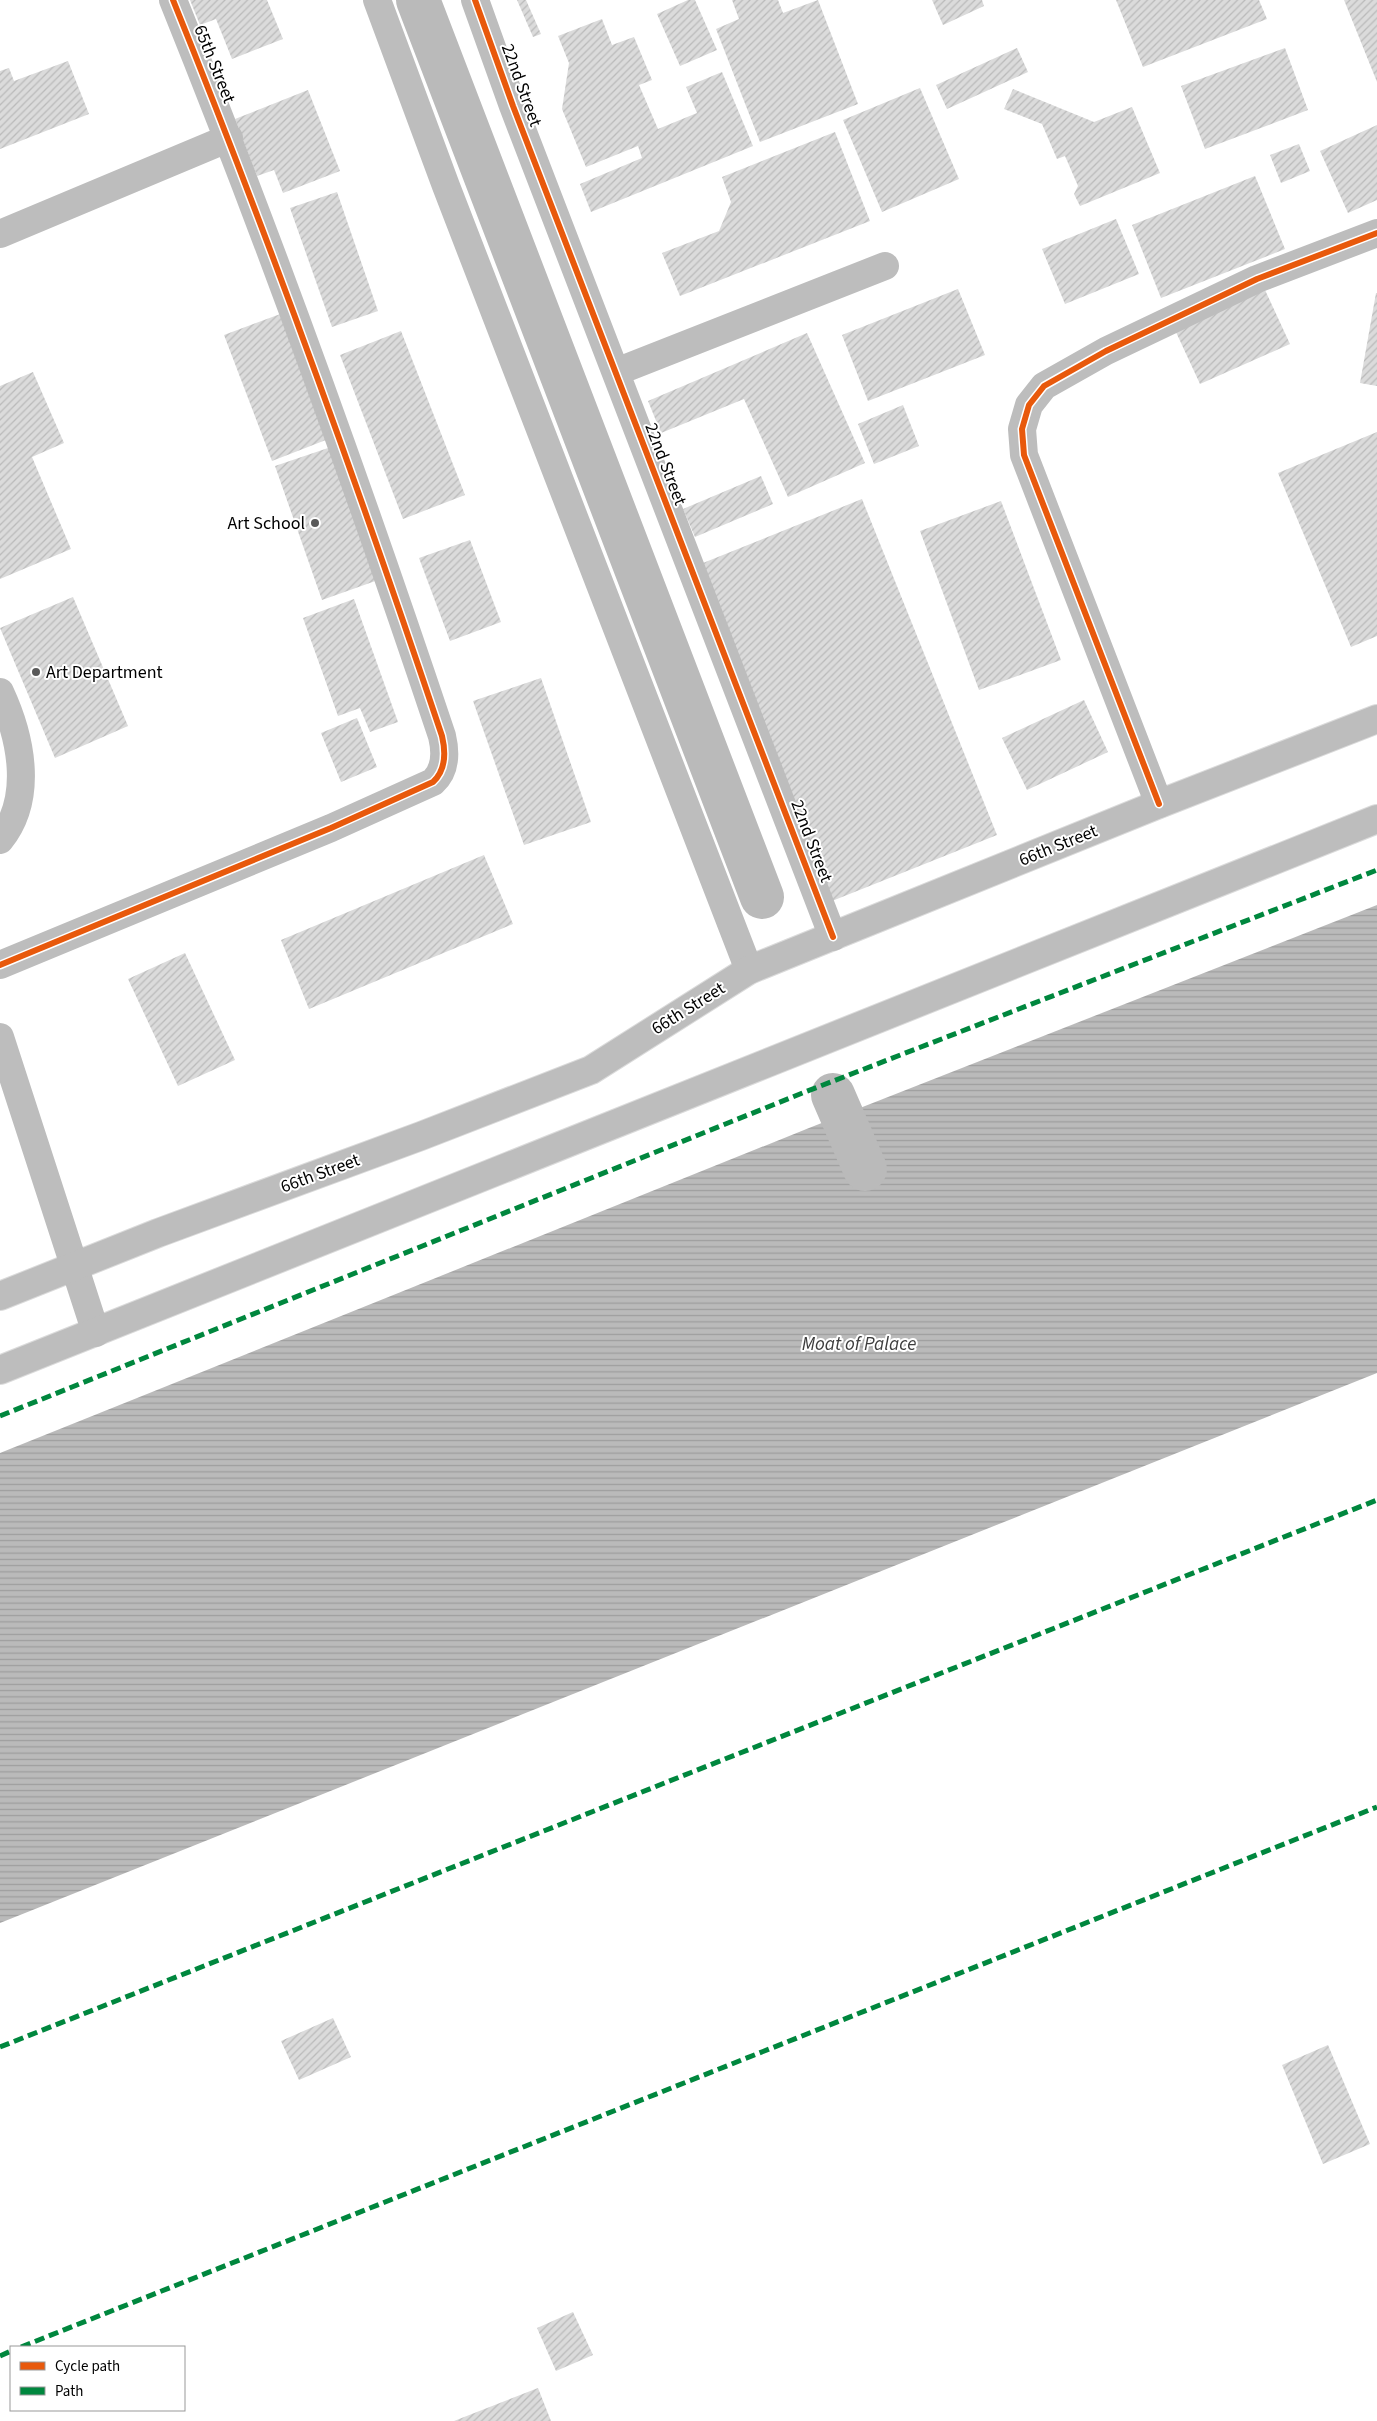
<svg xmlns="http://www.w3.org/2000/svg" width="1377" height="2421" viewBox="0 0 1377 2421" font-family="'Source Sans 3',sans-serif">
	<defs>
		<pattern id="water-rules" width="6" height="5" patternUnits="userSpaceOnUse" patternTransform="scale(1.25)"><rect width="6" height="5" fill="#bababa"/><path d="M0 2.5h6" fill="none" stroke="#9e9e9e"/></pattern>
		<pattern id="building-hatch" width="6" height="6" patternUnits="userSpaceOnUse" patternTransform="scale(1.25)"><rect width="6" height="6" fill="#dbdbdb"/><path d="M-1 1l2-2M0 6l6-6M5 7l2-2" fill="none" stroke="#bababa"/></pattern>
	</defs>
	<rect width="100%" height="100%" fill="#fff"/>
	<path fill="url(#water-rules)" d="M1377,905V1373L0,1923V1453L809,1128Z"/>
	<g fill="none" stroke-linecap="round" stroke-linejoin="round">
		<path stroke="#bababa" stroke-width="44" d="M418,0L762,897
			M833,1095L865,1169"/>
	</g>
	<path fill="url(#building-hatch)" d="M190,0H267L283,39L232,59L216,19L200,25Z
		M517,0H526L541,34L533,37Z
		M688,0H695L717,50L680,66L657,14Z
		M732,0H778L783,13L818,0L858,104L760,142L716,29L739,19Z
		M932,0H982L984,6L943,25Z
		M1116,0H1259L1267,19L1143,67Z
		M1344,0H1377V82Z
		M602,19L612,45L634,37L652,80L639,85L658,129L697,113L686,87L722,72L753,146L591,212L580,184L642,158L638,146L586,167L562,109L569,63L558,36Z
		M1017,48L1028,72L947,109L936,85Z
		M1285,48L1308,110L1205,149L1181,86Z
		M68,61L89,114L0,149V71L9,68L14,81Z
		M920,88L959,179L882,212L843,120Z
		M1013,89L1094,122L1132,107L1160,173L1080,206L1074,194L1078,186L1065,156L1057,159L1042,124L1004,109Z
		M308,90L340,171L283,193L274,170L257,176L235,119Z
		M1377,125V200L1348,213L1320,151Z
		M835,132L870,221L680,296L662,253L719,231L731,202L722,177Z
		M1299,144L1310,171L1281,183L1270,155Z
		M1255,176L1285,249L1161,298L1132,225Z
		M337,192L378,311L332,327L290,208Z
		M1116,219L1139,274L1065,304L1042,249Z
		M958,289L985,355L868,401L842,335Z
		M1265,290L1290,344L1200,384L1175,330Z
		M1376,293H1377V386L1360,383Z
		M283,313L331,438L272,461L224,335Z
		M401,331L465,495L403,519L340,355Z
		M807,333L865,463L788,497L744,399L661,433L648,401Z
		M33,372L64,443L32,457L71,549L0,579V386Z
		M903,405L919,446L874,464L858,424Z
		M1377,432V636L1351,647L1278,473Z
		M334,446L381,579L322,600L275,466Z
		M761,476L773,504L695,537L683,509Z
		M862,499L997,835L832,901L698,565Z
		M1001,501L1061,660L979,690L920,531Z
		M470,540L501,622L450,641L419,558Z
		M73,597L128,726L55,758L0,628Z
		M354,599L398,722L370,732L360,708L338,716L303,618Z
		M541,678L591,822L524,845L473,701Z
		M1084,700L1108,752L1027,790L1002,738Z
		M357,718L377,767L341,782L321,733Z
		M484,855L513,924L309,1009L281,940Z
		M185,953L235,1060L178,1086L128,979Z
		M333,2018L351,2057L299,2080L281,2041Z
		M1328,2045L1370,2144L1323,2164L1282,2065Z
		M573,2312L593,2355L556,2371L537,2328Z
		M538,2388L551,2421H454Z"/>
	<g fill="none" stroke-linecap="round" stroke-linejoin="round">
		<defs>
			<path id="major" d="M0,1296L158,1233L421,1136L591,1070L749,970L1159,804L1377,719
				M0,1370L1377,819"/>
		</defs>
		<use href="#major" stroke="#dbdbdb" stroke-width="30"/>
		<path stroke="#bdbdbd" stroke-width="28" d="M377,0L446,186L749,970
			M475,0L513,106L833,937
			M0,234L229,138
			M616,372L885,266
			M0,692C21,737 34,798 0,840
			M1159,804L1024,455L1022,429L1029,405L1044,386L1106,351L1257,279L1377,233
			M0,965L331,828L433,782C446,770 446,753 442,736C359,488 271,243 173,0
			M0,1037L96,1333"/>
		<use href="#major" stroke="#bdbdbd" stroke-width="28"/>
		<path stroke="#00873e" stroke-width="5" stroke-dasharray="10 5" stroke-linecap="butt" d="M0,1416L805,1092L1377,870
			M0,2047L1377,1500
			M21,2347L1377,1807
			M0,2356L11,2351"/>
		<defs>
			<path id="cycleway" d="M475,0L513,106L833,937
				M1159,804L1024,455L1022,429L1029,405L1044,386L1106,351L1257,279L1377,233
				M0,965L331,828L433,782C446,770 446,753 442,736C359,488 271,243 173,0"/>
		</defs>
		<use href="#cycleway" stroke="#fff" stroke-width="9"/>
		<use href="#cycleway" stroke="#e8590c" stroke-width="6"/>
	</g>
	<g fill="#595959" stroke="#fff" stroke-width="2">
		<circle cx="315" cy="523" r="5"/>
		<circle cx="36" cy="672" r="5"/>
	</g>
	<g text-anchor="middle" stroke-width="4" stroke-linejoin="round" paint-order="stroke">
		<g font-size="18" fill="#000" stroke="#fff">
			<text transform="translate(215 64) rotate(68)" y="6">65th Street</text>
			<text transform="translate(522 85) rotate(70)" y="6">22nd Street</text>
			<text transform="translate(666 464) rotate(69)" y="6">22nd Street</text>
			<text transform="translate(812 841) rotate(69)" y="6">22nd Street</text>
			<text transform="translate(1058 845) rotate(-22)" y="6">66th Street</text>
			<text transform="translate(688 1008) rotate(-32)" y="6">66th Street</text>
			<text transform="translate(320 1173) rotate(-20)" y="6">66th Street</text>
		</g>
		<g font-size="18" fill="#000" stroke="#fff" text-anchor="end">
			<text x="305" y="529">Art School</text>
			<text x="46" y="678" text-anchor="start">Art Department</text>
		</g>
		<g font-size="19" font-style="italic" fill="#3d3d3d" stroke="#fff">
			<text x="859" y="1350">Moat of Palace</text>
		</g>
	</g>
	<rect x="10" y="2346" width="175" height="65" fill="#ffffff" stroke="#999999"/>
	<rect x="20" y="2362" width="25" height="8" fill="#e8590c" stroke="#999999"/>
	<text x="55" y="2371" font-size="15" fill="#000000">Cycle path</text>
	<rect x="20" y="2387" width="25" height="8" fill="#00873e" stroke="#999999"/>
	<text x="55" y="2396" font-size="15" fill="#000000">Path</text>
</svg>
